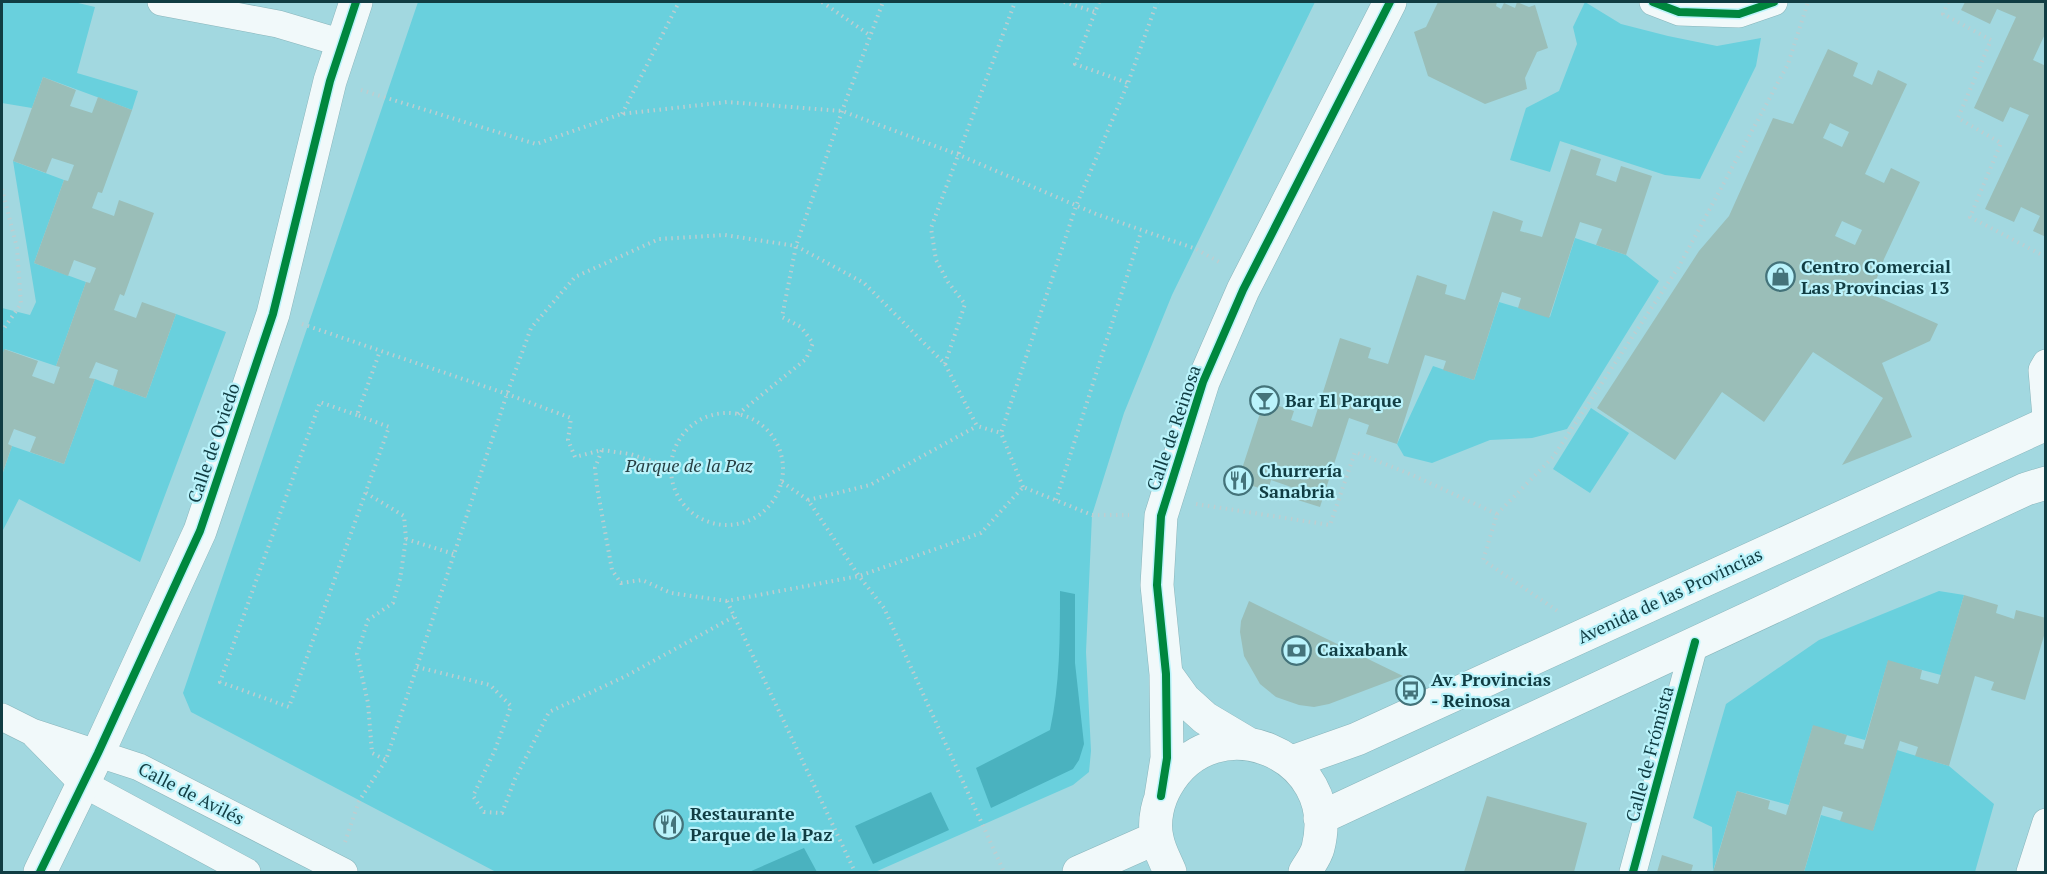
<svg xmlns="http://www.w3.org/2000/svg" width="2047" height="874" viewBox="0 0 2047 874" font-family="'PT Serif',serif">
	<rect width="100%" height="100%" fill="#a2d8e0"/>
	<path fill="#69d0dd" d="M2,2H74L95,7L77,73L138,91L132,110L43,77L32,108L2,103Z
		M418,2H1315L1172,295L1124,413L1092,515L1086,652L1091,751L1089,772L1073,785L875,872H496L191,712L183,693Z
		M1585,2L1621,24L1668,36L1717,46L1761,38L1756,66L1700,179L1665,175L1560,141L1550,172L1510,160L1526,108L1559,91L1577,44L1573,27Z
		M13,161L64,180L34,263L86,282L56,366L5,349L2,356V308L30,315L36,302Z
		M1575,238L1626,255L1659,281L1567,429L1532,438L1490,440L1432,463L1404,456L1397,444L1433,366L1474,380L1499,302L1550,317Z
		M176,314L226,332L140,562L19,499L2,532V475L12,446L64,464L95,379L146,398Z
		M1591,408L1629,433L1590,493L1553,469Z
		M1939,591L1964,595L1941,675L1888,661L1865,740L1813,726L1789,805L1737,791L1713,871L1712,827L1693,818L1726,704L1819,640Z
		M1897,750L1949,766L1994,804L1975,872H1804L1821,815L1873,830Z"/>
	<path fill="#4ab2bf" d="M1060,591L1075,594V663L1084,744L1079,760L1073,769L991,808L976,768L1050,730C1060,684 1060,638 1060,591Z
		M931,792L949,830L873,864L855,826Z
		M804,848L817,872H749Z"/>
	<path fill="#9abeb8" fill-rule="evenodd" d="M1438,2H1497L1496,6L1501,9L1504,3L1515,8L1517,2L1529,7L1535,5L1548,48L1537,52L1525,78L1527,89L1485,104L1428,76L1414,32L1426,27Z
		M1965,2H2046V32L2033,60L2046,66V237L2033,231L2040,216L2021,207L2014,222L1985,209L2029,115L2010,107L2003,122L1974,108L2016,17L1997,9L1990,24L1961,10Z
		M1828,49L1858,63L1853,76L1872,85L1878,70L1907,84L1865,174L1884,183L1891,168L1920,182L1884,259L1871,294L1938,324L1930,341L1882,363L1912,437L1842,465L1883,398L1813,352L1764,422L1722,392L1675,460L1597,408L1699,251L1729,216L1773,118L1793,124ZM1830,123L1849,132L1842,147L1823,138ZM1842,221L1862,230L1855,245L1835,236Z
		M43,77L76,90L70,106L92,113L98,97L132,110L102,193L98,192L92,208L114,216L119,200L154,213L124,296L120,294L114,310L136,318L142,302L176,314L146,398L113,386L118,370L96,362L89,378L95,379L64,464L30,452L36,437L14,429L8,444L12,446L2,475V356L4,349L38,361L32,376L54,384L60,367L56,366L86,282L90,283L96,268L74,260L68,276L34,263L64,180L68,181L74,165L52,158L46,173L13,161Z
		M1571,149L1601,159L1596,175L1616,182L1621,166L1652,176L1626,255L1596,245L1602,229L1580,222L1549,318L1518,308L1521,298L1502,292L1474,380L1443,370L1446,361L1425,355L1397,444L1366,434L1369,425L1349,418L1320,507L1288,497L1291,487L1271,480L1268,491L1238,481L1264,401L1294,411L1291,420L1312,427L1340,338L1371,348L1368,358L1388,364L1417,275L1447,285L1445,294L1465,300L1493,211L1523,221L1520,231L1542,237Z
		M1964,595L1998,605L1996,613L2014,619L2016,610L2046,618V629L2025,700L1991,690L1994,682L1975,676L1949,766L1915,756L1918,747L1900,741L1873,831L1840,821L1843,812L1823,806L1804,872H1713L1737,791L1770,801L1768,809L1786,815L1813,725L1847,735L1844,744L1863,749L1888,660L1922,670L1920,679L1938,684Z
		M1249,601L1403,676L1329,704L1314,707L1299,705L1276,697L1260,684L1244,656L1240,632L1241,621Z
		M1487,796L1587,823L1574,872H1464Z
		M1662,855L1693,865L1691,872H1657Z"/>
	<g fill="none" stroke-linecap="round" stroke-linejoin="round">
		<defs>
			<path id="street" d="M161,2L278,24L342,43
				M1653,2L1679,12L1739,14L1774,2
				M2046,363L2042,370L2046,417
				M2,717L32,732L139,767L344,872
				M35,735L82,783L247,872
				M1633,872L1695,642
				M2030,872L2046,822"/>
			<path id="secondary" d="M1166,674L1184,699L1205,718L1247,743
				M1292,762L1357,739L2046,424
				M1161,796L1167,758L1166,674L1157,585L1161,516L1203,382L1243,290L1390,2
				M1320,818L2026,489L2046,483
				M40,872L98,753L200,531L273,314L330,81L356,2
				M1079,872L1156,838
				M1170,872C1166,862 1159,850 1157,838C1153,821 1158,800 1167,785C1215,702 1342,754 1318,848C1316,856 1309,865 1305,872"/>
		</defs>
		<use href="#street" stroke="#89b5bb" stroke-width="28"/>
		<use href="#secondary" stroke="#89b5bb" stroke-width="34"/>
		<path stroke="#bdced1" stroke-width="4" stroke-dasharray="1.5 4.5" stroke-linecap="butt" d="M822,2L871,36
			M1064,2L1095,12
			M1099,2L1075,64L1128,83
			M1948,2L1943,14L1991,40L1958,118L2001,143L1970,217L2046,257
			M361,90L536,144L621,114L727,102L842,111L959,155L1096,214L1196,249L1221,263
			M622,114L679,2
			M2,189L17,248L21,304L2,331
			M302,324L507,394L571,418L568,440L575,457L602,450L595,468L597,487L612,570L621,583L642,580L671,593L727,601L859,576L981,533L1023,487L1092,515H1129
			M945,364L965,304L948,282L936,260L931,228L1015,2
			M671 469a56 56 0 1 1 112 0a56 56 0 1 1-112 0Z
			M738,414L806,359L813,343L801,327L782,317L796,246L842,111L883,2
			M357,415L320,402L220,682L289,707L389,427L357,415L380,351
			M602,450L630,454L671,467
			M782,482L808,500L859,576L884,608L1004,872
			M1023,487L1001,433L1076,206L1128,83L1157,2
			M366,493L404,516L406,539L400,579L393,603L368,620L357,654L368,703L372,753L386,760
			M808,500L870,485L977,426
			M1056,500L1141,232
			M1196,504L1330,525L1355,452L1410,474L1497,514L1483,560L1559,612
			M1497,514L1553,457L1678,268L1788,64L1808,2
			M406,539L454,554
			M727,601L855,872
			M417,667L490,685L511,706L495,750L473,796L484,812L502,813L515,779L549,712L626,676L735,616
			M345,842L359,801L386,760L507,394L531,328L575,277L659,239L725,235L796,246L864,283L945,364L977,426L1001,433"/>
		<use href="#street" stroke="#f1f9fa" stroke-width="27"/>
		<use href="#secondary" stroke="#f1f9fa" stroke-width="33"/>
		<defs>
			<path id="cycleway" d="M1653,2L1679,12L1739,14L1774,2
				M1161,796L1167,758L1166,674L1157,585L1161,516L1203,382L1243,290L1390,2
				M40,872L98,753L200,531L273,314L330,81L356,2
				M1633,872L1695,642"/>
		</defs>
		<use href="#cycleway" stroke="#baf3fb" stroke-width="11"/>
		<use href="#cycleway" stroke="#00873e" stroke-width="8"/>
	</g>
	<defs>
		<symbol id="shop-ring" viewBox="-11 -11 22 22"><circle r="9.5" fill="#baf3fb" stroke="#44737a" stroke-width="1.5"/><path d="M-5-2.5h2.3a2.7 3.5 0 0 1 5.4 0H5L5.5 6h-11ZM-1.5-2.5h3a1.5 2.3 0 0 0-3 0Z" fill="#44737a"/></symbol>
		<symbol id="bar-ring" viewBox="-11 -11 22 22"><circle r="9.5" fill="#baf3fb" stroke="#44737a" stroke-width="1.5"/><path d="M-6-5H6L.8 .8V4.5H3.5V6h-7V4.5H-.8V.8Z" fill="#44737a"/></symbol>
		<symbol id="restaurant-ring" viewBox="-11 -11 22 22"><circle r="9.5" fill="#baf3fb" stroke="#44737a" stroke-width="1.5"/><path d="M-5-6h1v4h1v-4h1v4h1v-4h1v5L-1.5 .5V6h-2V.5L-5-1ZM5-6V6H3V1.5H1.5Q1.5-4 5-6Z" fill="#44737a"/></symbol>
		<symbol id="bank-ring" viewBox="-11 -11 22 22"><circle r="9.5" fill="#baf3fb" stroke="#44737a" stroke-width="1.5"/><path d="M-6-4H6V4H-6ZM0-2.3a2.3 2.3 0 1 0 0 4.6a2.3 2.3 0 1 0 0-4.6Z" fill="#44737a"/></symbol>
		<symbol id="bus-ring" viewBox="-11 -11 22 22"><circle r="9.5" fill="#baf3fb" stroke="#44737a" stroke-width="1.5"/><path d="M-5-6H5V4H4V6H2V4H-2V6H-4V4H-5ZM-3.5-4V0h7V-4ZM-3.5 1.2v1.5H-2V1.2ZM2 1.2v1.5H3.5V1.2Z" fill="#44737a"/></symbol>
	</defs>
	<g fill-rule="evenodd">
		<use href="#shop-ring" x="1764" y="260" width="33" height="33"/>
		<use href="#bar-ring" x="1248" y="384" width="33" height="33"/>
		<use href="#restaurant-ring" x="1222" y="464" width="33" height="33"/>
		<use href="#bank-ring" x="1280" y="634" width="33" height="33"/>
		<use href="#bus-ring" x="1394" y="674" width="33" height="33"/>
		<use href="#restaurant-ring" x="652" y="808" width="33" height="33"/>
	</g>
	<g text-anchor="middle" stroke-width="4.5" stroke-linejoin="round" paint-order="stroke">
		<g font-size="18" font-weight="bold" fill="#113d43" stroke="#baf3fb" text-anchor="start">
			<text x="1801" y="273">Centro Comercial<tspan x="1801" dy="21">Las Provincias 13</tspan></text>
			<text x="1285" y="407">Bar El Parque</text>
			<text x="1259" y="477">Churrería<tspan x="1259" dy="21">Sanabria</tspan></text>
			<text x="1317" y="656">Caixabank</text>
			<text x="1431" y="686">Av. Provincias<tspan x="1431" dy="21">- Reinosa</tspan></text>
			<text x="690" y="820">Restaurante<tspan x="690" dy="21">Parque de la Paz</tspan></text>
		</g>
		<g font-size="18" fill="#113d43" stroke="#baf3fb">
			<text transform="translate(1174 428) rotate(-71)" y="6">Calle de Reinosa</text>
			<text transform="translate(214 443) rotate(-71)" y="6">Calle de Oviedo</text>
			<text transform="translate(1670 596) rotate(-25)" y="6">Avenida de las Provincias</text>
			<text transform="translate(1650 754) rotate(-75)" y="6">Calle de Frómista</text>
			<text transform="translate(191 794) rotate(27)" y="6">Calle de Avilés</text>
		</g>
		<g font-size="18" font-style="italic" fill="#263f43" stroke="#baf3fb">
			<text x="689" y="472">Parque de la Paz</text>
		</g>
	</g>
	<rect width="2047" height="874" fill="none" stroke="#113d43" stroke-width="6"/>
</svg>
